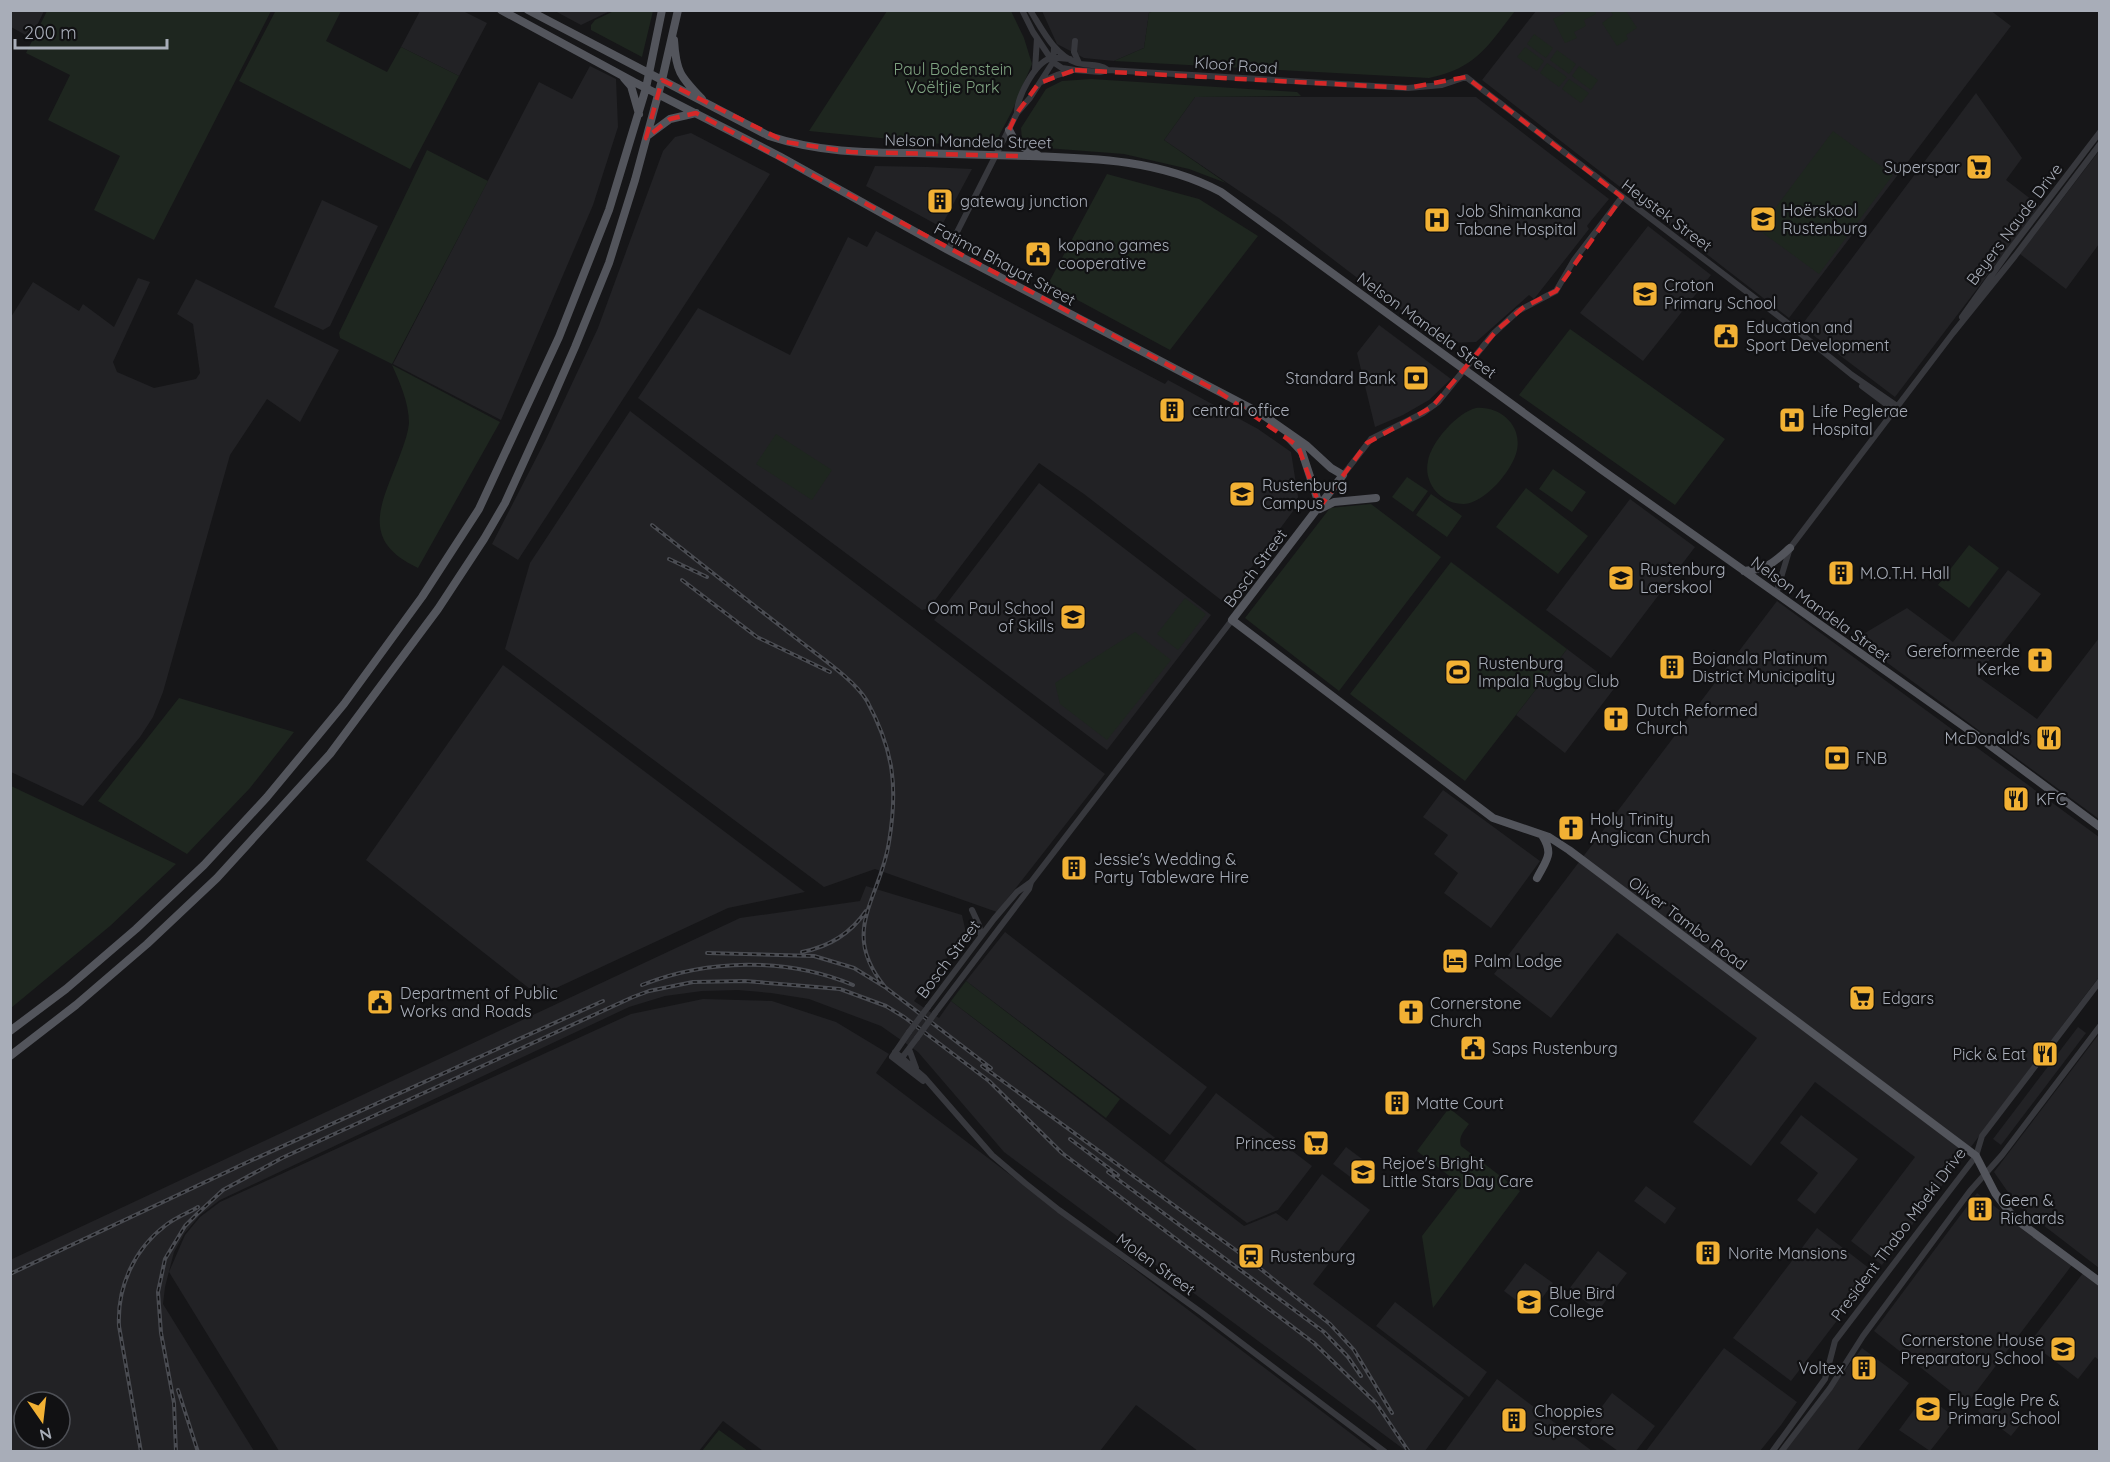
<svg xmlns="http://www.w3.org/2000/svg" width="2110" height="1462" viewBox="0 0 2110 1462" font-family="Quicksand,sans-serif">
	<rect width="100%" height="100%" fill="#161618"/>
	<path fill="#222225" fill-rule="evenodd" d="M1990,10L2011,26L1789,318L1482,80L1536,11Z
		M10,11H44L31,38L11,27Z
		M420,11H463L487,23L459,76L401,47Z
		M555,11H610L581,25Z
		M1042,11H1154L1149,13L1144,48L1114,61L1084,58L1057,44Z
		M590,66L616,79L618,127L593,205L501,420L393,364L539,82L572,99Z
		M1976,93L2022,158L2006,180L2040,206L1895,397L1801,326Z
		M1195,97H1476L1609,199L1590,222L1587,226L1589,229L1534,299L1529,295L1476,342L1447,343L1360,280L1279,218L1164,140Z
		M691,133L770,174L518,560L492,544L546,439L598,328L663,151L675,137Z
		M2099,151V244L2066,289L2020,254Z
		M875,166L928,167L972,169L941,227L866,186Z
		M322,200L378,226L330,326L323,330L274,307Z
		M1648,226L1711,275L1643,361L1580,313Z
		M876,231L1161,382L1165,384L1168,380L1258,429L1291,452L1299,503L1225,603L1084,494L1039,463L929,608L922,610L638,398L698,308L790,355L848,237L867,247Z
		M138,278L150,282L113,362L117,372L154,388L196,379L200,373L193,324L177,314L196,279L339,350L300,422L267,399L230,455L163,692L153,717L140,737L83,806L11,772V317L33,282L79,311L83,304L114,327Z
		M1379,325L1451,379L1429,400L1403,415L1375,427L1357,353Z
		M630,411L1105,774L997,912L875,869L824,887L505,649L530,563Z
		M1039,483L1211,615L1107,750L934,620Z
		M1630,499L1695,547L1611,658L1546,610Z
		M2008,570L2041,594L1977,676L2037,719L2099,638V819L1855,639L1907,608L1953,642Z
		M1777,601L2099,837V977L1882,1265L1851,1241L1915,1157L1815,1082L1751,1166L1693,1122L1757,1038L1617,933L1551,1018L1494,974Z
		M1567,649L1616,686L1565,753L1516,715Z
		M503,665L805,892L728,908L539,996L366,860Z
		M1443,790L1540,861L1491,928L1444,893L1458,873L1434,854L1448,835L1423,817Z
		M866,886L962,915L966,933L914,1001L939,1018L951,1001L1244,1226L1276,1213L1287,1221L1322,1174L1370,1210L1313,1284L1464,1398L1425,1451H1406L1004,1152L918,1052L881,1026L809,999L771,993L738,990L702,991L665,996L629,1007L220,1200L200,1215L184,1234L174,1252L165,1287L163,1304L254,1451H11L10,1260L740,918L860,901ZM24,1402H60V1438H24Z
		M1005,932L1207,1087L1170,1135L966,981Z
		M703,999L772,1001L836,1022L889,1054L876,1073L1374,1451H1198L1136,1405L1100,1451H763L723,1421L699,1451H279L169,1272L185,1235L200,1217L220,1202L631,1014Z
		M2078,1027L2086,1033L2001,1145L1993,1139Z
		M2099,1034V1268L2017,1205L1994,1172Z
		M1216,1093L1312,1166L1278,1210L1247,1223L1164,1161Z
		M1801,1115L1858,1159L1815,1214L1797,1200L1818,1173L1780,1143Z
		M1346,1147L1374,1168L1361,1185L1333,1164Z
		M1646,1186L1676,1208L1665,1224L1634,1201Z
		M1977,1193L2072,1265L1967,1404L1874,1331Z
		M1817,1228L1874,1272L1791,1381L1733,1338Z
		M1598,1251L1627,1273L1598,1311L1569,1289Z
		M1525,1263L1553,1283L1532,1312L1504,1291Z
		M2083,1273L2099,1286V1360L2095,1357L2078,1379L2030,1342Z
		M1395,1302L1487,1372L1469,1397L1376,1326Z
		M1724,1348L1797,1402L1781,1425L1760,1451H1646Z
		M1862,1348L1909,1383L1857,1451L1783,1452Z
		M1497,1379L1592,1451H1445Z
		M1612,1393L1655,1426L1636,1451H1618L1586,1428Z
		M1991,1394L2024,1420L2011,1436L1978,1411Z
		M1925,1395L1956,1418L1930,1451L1899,1430Z"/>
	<path fill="#1e261f" d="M276,10L341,11L326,41L387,72L401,47L459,76L410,169L239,81Z
		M47,11H271L154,240L94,210L120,156L48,120L70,75L26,53Z
		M614,11H653L642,57L591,30V25L595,20Z
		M887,11H1011L1024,38L1032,64L1012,111L992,149L809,131Z
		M1154,11V10L1515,11C1487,47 1476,68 1429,78L1114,61L1144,48L1149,13Z
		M1564,11H1595L1596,14L1584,20L1586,26L1574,32L1577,38L1565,43L1553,19L1565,13Z
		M1613,11H1626L1637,28L1626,35L1628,39L1617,46L1602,23L1613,15L1611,12Z
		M1534,34L1553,48L1546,58L1527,44Z
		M1525,47L1544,61L1537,71L1517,57Z
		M1557,50L1576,64L1569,74L1550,60Z
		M1547,63L1567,77L1559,87L1540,73Z
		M1579,66L1598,80L1591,90L1572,76Z
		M1091,79L1297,92L1301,96L1195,97L1164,140L1226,183L1189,169L1124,154L1033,147L1022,139L1021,128L1046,89L1062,81Z
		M1569,79L1589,93L1581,103L1562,89Z
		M1833,131L1893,175L1819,274L1759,230Z
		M427,150L488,181L392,364L340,338L339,333Z
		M1107,174L1199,199L1258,236L1170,350L1048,284Z
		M1570,329L1725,439L1675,505L1519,395Z
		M392,365L500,422L418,568C358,540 382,503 400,455C404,444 408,434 409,423C409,403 400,383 392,365Z
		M1476,408C1500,406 1522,425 1517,450C1513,470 1485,503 1464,504C1441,504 1423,483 1428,461C1431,442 1458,412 1476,408Z
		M776,434L832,470L812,500L756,464Z
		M1553,469L1586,492L1572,512L1539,489Z
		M1407,477L1428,491L1413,512L1392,497Z
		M1526,488L1588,536L1558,574L1496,527Z
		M1431,494L1462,516L1447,537L1416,515Z
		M1371,504L1441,557L1339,691L1245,618L1330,508Z
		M1969,545L1999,568L1969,608L1938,585Z
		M1451,562L1567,649L1465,781L1350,694Z
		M1185,598L1206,614L1178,650L1157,634Z
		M1135,632L1171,660L1107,740L1060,704L1055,683Z
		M179,698L294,732L250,788L187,854L98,801Z
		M11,786L176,864L110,926L11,1008Z
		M966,981L1120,1099L1106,1118L951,1001Z
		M1449,1108L1469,1124C1464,1131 1458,1137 1461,1146L1520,1191L1433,1308L1422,1236L1461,1185L1417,1151Z
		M719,1430L748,1451H702Z"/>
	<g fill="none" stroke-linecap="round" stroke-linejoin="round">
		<path stroke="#37383d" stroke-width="6" d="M1022,10L1033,32L1053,62L1062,68L1075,70L1100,72L1108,70
			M1030,10C1042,29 1054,55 1077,63C1087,66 1099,63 1108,70L1408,88L1442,85L1466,77L1790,325L1852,375L1897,406
			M1075,41L1074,52L1079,63
			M1035,70L1037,38
			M1041,82L1057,75L1071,71
			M1017,113L1030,98L1053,62L1054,48
			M948,250L1017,113C1017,98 1034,63 1051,58C1055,57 1064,59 1070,59
			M1962,317L2009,251L2100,132
			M1862,386L1894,410
			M1343,475L1371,439L1423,413L1438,402L1493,334L1518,311L1556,291L1574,260L1622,197
			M1776,594L1790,548L1953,333L2015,256L2100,144
			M972,910L979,925L981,936
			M928,1007L994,919L1017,892L1031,882
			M935,1013L1029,889L1031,882L1232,620
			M909,1032L892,1057L923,1081
			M909,1049L916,1068
			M895,1052L924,1077L992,1155L1025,1183L1059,1210L1202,1313L1385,1452
			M901,1059L917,1038
			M1772,1452L1825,1379L1835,1341L1976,1156L1982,1136L2100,981
			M1781,1452L1830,1388L1863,1336L1970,1191L2002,1155L2100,1026"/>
		<path stroke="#53555c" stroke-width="8" d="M501,10L634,82L779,156L948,250L1260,413L1306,445L1331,468L1343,475L1232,620L1493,818L1549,837L1569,850L1976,1156L1995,1193L2014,1218L2100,1282
			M528,10L769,136C817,152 865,153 914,153C953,154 991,155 1029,156C1095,158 1161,160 1221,192L1602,470L1976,735L2100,827
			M674,40C676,72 680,76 702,99
			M624,78L631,86L639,114
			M1009,130L1016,143L1038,155
			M647,136L670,119L696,113
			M1288,437L1302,452L1320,507
			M1320,509L1334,502L1376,498
			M1744,571C1768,569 1773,563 1790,548
			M1537,878C1547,859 1554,854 1542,835
			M10,1031L66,989L136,929L204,865L267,797L344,704L422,597L479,509L559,337L609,210L646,88L662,10
			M10,1056L76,1005L147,944L217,878L330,754L438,609L484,539L505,503L551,402L575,347L609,263L635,180L662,80L678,10"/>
		<defs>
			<path id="rail" d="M652,525C700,563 748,601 796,638C816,654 855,680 867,701C894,751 898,787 889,842C880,900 839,931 885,987
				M669,559L707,577
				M682,580L757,637L830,672
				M802,952C828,947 851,933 866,911
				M707,953L814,956L854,968L885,987L991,1068
				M642,985C708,959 786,957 853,985
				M982,1066L1248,1259L1330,1324L1354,1350L1392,1413
				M1070,1139L1118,1175
				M1108,1172L1324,1332L1348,1357L1361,1376
				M10,1274L250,1161L603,1001
				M178,1390L198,1452
				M141,1452L119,1326C117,1287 134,1249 166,1225C176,1217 188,1213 198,1207
				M176,1452L174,1403L161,1333L158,1292L165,1259L185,1226L197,1214L223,1190L282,1158L633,997L649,991L693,982L745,981L840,989L886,1006L904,1017L989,1081L1062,1153L1314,1343L1376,1403L1409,1452"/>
		</defs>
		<use href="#rail" stroke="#4a4c52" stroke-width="4"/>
		<use href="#rail" stroke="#111113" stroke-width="1.5" stroke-dasharray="4.5" stroke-linecap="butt"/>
		<path stroke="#37383d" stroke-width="6" d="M909,1032L928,1007
			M917,1038L935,1013"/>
	</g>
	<path fill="none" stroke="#d62828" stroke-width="4.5" stroke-dasharray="12 8" stroke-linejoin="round" d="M1075,70L1408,88L1466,77L1622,197L1556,291L1524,307L1497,330L1432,407L1367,443L1320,507L1298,446L1219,392L696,113L670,119L646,138L662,80L786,142L851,152L1018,156L1009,130L1017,113L1039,83Z"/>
	<defs>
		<symbol id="supermarket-square" viewBox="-11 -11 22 22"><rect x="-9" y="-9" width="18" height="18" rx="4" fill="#f2b134" stroke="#111113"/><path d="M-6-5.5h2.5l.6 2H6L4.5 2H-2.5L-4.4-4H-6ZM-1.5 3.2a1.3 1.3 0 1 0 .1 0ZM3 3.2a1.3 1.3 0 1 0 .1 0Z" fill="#111"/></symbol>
		<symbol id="building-square" viewBox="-11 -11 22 22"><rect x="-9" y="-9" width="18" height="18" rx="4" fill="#f2b134" stroke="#111113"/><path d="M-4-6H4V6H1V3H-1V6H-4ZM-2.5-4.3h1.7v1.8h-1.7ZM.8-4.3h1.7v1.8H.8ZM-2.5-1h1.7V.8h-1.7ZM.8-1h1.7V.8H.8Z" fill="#111"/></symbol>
		<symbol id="university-square" viewBox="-11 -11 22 22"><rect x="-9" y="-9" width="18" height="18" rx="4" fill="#f2b134" stroke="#111113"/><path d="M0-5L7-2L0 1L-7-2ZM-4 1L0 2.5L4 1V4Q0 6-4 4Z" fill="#111"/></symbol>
		<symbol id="hospital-square" viewBox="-11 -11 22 22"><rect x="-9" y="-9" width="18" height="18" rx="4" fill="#f2b134" stroke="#111113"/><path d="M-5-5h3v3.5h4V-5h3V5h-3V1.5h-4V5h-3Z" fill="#111"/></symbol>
		<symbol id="civic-square" viewBox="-11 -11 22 22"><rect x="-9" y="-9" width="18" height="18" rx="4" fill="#f2b134" stroke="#111113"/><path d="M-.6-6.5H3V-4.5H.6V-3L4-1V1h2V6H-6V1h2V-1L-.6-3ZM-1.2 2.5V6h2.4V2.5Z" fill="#111"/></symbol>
		<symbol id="school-square" viewBox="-11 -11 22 22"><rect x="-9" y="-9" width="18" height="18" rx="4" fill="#f2b134" stroke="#111113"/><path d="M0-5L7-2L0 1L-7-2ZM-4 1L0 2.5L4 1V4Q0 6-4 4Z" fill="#111"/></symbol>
		<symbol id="bank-square" viewBox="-11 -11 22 22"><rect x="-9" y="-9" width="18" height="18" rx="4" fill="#f2b134" stroke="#111113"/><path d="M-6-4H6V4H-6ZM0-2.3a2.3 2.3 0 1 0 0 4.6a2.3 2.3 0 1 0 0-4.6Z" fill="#111"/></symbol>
		<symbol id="church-square" viewBox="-11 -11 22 22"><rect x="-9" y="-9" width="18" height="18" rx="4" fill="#f2b134" stroke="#111113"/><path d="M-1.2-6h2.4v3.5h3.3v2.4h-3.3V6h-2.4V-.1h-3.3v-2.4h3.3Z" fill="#111"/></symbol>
		<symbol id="stadium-square" viewBox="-11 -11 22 22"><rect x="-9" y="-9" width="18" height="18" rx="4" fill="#f2b134" stroke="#111113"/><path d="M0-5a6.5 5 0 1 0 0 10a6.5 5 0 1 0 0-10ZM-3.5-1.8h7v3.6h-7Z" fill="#111"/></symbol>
		<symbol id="restaurant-square" viewBox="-11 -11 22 22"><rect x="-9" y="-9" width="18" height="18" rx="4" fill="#f2b134" stroke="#111113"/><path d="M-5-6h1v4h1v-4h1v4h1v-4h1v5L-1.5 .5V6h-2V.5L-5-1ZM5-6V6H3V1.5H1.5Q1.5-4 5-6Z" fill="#111"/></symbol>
		<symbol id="hotel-square" viewBox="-11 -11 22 22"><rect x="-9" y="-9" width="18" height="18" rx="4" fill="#f2b134" stroke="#111113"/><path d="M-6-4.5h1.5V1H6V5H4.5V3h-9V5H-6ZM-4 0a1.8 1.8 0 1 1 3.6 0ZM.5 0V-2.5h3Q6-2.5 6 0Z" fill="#111"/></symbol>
		<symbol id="station-square" viewBox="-11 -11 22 22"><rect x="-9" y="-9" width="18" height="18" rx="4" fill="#f2b134" stroke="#111113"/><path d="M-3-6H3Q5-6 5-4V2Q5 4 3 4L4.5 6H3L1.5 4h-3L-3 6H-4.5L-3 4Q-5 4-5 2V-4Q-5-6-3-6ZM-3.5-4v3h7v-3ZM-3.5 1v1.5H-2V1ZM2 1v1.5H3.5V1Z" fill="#111"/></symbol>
	</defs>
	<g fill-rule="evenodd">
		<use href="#supermarket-square" x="1964" y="152" width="30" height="30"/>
		<use href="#building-square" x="925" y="186" width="30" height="30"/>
		<use href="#university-square" x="1748" y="204" width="30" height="30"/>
		<use href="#hospital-square" x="1422" y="205" width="30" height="30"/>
		<use href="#civic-square" x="1023" y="239" width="30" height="30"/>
		<use href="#school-square" x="1630" y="279" width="30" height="30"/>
		<use href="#civic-square" x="1711" y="321" width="30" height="30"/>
		<use href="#bank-square" x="1401" y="363" width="30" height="30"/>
		<use href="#building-square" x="1157" y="395" width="30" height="30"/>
		<use href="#hospital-square" x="1777" y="405" width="30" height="30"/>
		<use href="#university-square" x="1227" y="479" width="30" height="30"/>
		<use href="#building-square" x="1826" y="558" width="30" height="30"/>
		<use href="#school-square" x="1606" y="563" width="30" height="30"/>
		<use href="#school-square" x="1058" y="602" width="30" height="30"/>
		<use href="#church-square" x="2025" y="645" width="30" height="30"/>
		<use href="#building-square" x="1657" y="652" width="30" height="30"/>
		<use href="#stadium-square" x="1443" y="657" width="30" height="30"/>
		<use href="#church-square" x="1601" y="704" width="30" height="30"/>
		<use href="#restaurant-square" x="2034" y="723" width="30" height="30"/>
		<use href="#bank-square" x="1822" y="743" width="30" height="30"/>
		<use href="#restaurant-square" x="2001" y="784" width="30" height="30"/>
		<use href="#church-square" x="1556" y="813" width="30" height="30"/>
		<use href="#building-square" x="1059" y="853" width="30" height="30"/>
		<use href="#hotel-square" x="1440" y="946" width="30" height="30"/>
		<use href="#supermarket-square" x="1847" y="983" width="30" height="30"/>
		<use href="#civic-square" x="365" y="987" width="30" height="30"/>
		<use href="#church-square" x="1396" y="997" width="30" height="30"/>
		<use href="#civic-square" x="1458" y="1033" width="30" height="30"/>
		<use href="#restaurant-square" x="2030" y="1039" width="30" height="30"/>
		<use href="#building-square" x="1382" y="1088" width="30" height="30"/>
		<use href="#supermarket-square" x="1301" y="1128" width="30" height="30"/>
		<use href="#school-square" x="1348" y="1157" width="30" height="30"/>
		<use href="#building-square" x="1965" y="1194" width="30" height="30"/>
		<use href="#building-square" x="1693" y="1238" width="30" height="30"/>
		<use href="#station-square" x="1236" y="1241" width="30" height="30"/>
		<use href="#school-square" x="1514" y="1287" width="30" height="30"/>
		<use href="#school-square" x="2048" y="1334" width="30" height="30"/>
		<use href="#building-square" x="1849" y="1353" width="30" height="30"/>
		<use href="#school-square" x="1913" y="1394" width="30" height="30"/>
		<use href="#building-square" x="1499" y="1405" width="30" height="30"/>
	</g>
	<g text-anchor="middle" stroke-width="4.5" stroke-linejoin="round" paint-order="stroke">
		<g font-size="16" fill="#a8adb8" stroke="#111113">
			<text transform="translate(1236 65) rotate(4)" y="6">Kloof Road</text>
			<text transform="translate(968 141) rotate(1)" y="6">Nelson Mandela Street</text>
			<text transform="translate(1667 215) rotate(37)" y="6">Heystek Street</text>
			<text transform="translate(2014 224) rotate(-53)" y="6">Beyers Naude Drive</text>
			<text transform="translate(1005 264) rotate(28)" y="6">Fatima Bhayat Street</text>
			<text transform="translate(1427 325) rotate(36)" y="6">Nelson Mandela Street</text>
			<text transform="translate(1255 568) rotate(-53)" y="6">Bosch Street</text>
			<text transform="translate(1821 609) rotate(36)" y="6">Nelson Mandela Street</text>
			<text transform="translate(1688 923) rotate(37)" y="6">Oliver Tambo Road</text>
			<text transform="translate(948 959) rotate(-53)" y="6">Bosch Street</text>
			<text transform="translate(1898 1234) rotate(-53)" y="6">President Thabo Mbeki Drive</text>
			<text transform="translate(1156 1264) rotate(36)" y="6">Molen Street</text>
		</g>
		<g font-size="16" fill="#7fa381" stroke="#111113">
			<text x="953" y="75">Paul Bodenstein<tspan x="953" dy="18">Voëltjie Park</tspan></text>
		</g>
		<g font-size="16" fill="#a8adb8" stroke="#111113" text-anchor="start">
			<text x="1960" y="173" text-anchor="end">Superspar</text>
			<text x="960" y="207">gateway junction</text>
			<text x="1782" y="216">Hoërskool<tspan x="1782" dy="18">Rustenburg</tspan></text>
			<text x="1456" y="217">Job Shimankana<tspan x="1456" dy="18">Tabane Hospital</tspan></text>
			<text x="1058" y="251">kopano games<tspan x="1058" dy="18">cooperative</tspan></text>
			<text x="1664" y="291">Croton<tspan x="1664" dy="18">Primary School</tspan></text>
			<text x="1746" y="333">Education and<tspan x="1746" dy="18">Sport Development</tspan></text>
			<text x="1396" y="384" text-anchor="end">Standard Bank</text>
			<text x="1192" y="416">central office</text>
			<text x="1812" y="417">Life Peglerae<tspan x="1812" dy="18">Hospital</tspan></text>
			<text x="1262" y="491">Rustenburg<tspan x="1262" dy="18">Campus</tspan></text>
			<text x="1640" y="575">Rustenburg<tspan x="1640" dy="18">Laerskool</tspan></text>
			<text x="1860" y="579">M.O.T.H. Hall</text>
			<text x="1054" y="614" text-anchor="end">Oom Paul School<tspan x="1054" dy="18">of Skills</tspan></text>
			<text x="2020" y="657" text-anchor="end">Gereformeerde<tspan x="2020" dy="18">Kerke</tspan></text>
			<text x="1692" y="664">Bojanala Platinum<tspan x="1692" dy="18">District Municipality</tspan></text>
			<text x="1478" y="669">Rustenburg<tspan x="1478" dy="18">Impala Rugby Club</tspan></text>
			<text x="1636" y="716">Dutch Reformed<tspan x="1636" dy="18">Church</tspan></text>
			<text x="2030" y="744" text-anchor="end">McDonald's</text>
			<text x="1856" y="764">FNB</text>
			<text x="2036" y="805">KFC</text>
			<text x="1590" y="825">Holy Trinity<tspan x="1590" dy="18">Anglican Church</tspan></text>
			<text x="1094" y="865">Jessie's Wedding &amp;<tspan x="1094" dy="18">Party Tableware Hire</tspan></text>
			<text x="1474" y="967">Palm Lodge</text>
			<text x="400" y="999">Department of Public<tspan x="400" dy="18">Works and Roads</tspan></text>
			<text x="1882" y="1004">Edgars</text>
			<text x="1430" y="1009">Cornerstone<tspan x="1430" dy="18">Church</tspan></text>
			<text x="1492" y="1054">Saps Rustenburg</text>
			<text x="2026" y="1060" text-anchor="end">Pick &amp; Eat</text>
			<text x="1416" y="1109">Matte Court</text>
			<text x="1296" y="1149" text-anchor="end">Princess</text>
			<text x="1382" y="1169">Rejoe's Bright<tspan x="1382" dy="18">Little Stars Day Care</tspan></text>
			<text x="2000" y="1206">Geen &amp;<tspan x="2000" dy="18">Richards</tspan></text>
			<text x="1728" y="1259">Norite Mansions</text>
			<text x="1270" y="1262">Rustenburg</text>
			<text x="1549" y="1299">Blue Bird<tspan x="1549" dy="18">College</tspan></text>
			<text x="2044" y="1346" text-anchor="end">Cornerstone House<tspan x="2044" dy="18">Preparatory School</tspan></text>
			<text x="1844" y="1374" text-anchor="end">Voltex</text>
			<text x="1948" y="1406">Fly Eagle Pre &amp;<tspan x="1948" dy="18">Primary School</tspan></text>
			<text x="1534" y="1417">Choppies<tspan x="1534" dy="18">Superstore</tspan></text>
		</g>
	</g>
	<rect width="2110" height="1462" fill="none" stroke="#a8adb8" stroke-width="24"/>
	<g transform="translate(42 1420) rotate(166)"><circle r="28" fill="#111113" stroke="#4d4f55" stroke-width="1.5"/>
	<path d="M0-4.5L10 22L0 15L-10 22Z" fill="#f2b134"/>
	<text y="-9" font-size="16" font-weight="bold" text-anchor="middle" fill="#a8adb8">N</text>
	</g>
	<path d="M15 39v9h152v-9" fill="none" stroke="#a8adb8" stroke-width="3"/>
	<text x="24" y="39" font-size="18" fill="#a8adb8" stroke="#111113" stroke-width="4.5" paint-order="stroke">200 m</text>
</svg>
